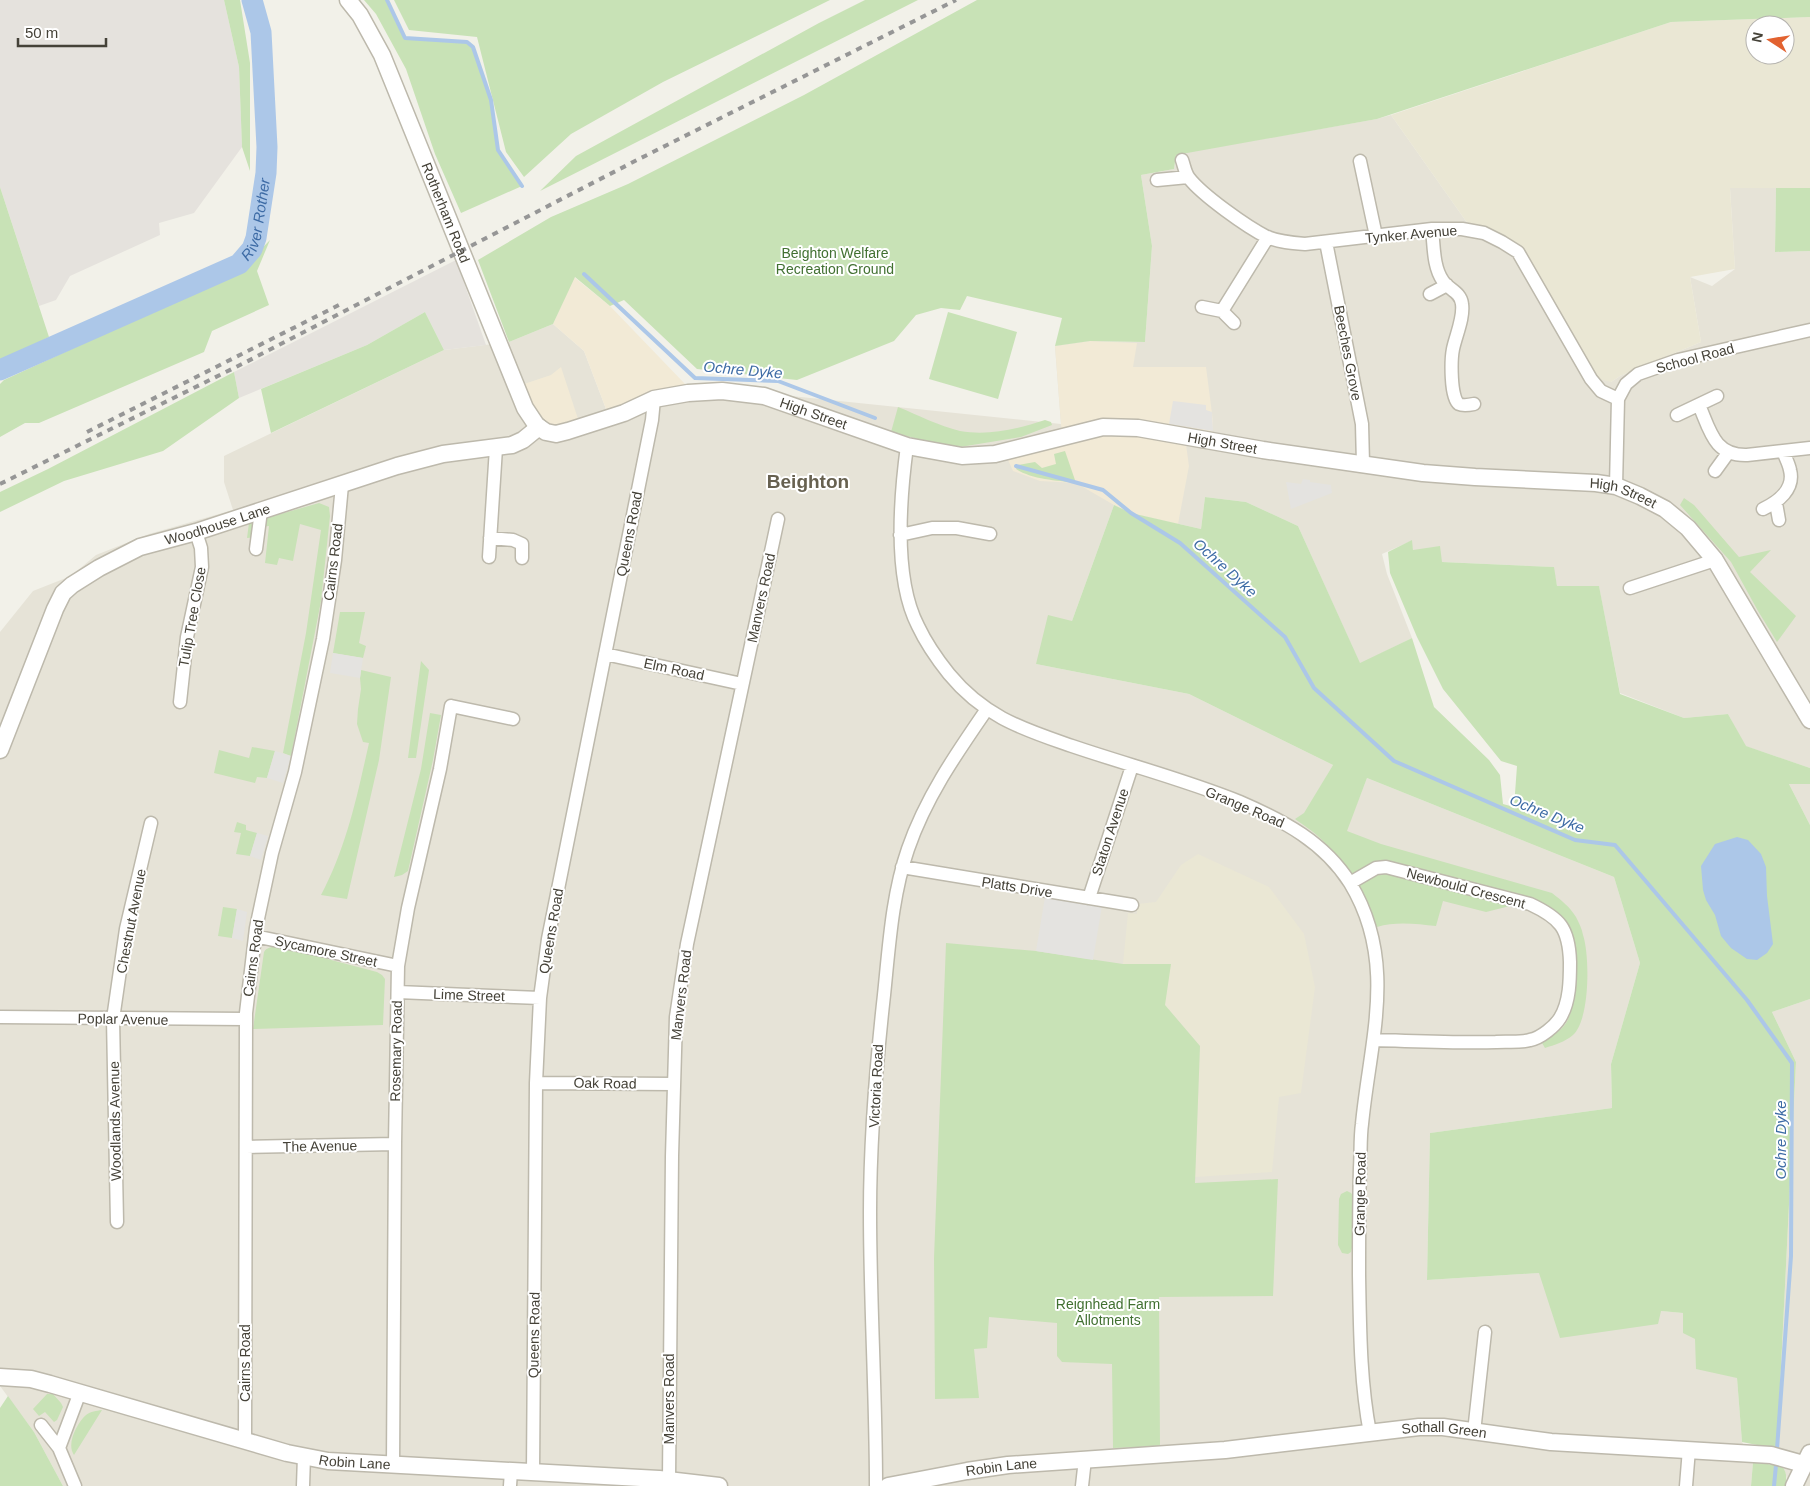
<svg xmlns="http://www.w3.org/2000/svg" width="1810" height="1486" viewBox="0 0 1810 1486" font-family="Arial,sans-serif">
	<rect width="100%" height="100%" fill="#f2f1e9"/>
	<path fill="#e6e3d7" d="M1391,115L1468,224L1493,230L1512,240L1526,254L1611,382L1620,376L1701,342L1690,277L1712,286L1735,269L1730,188H1776L1775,252L1810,251V768L1745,746L1728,714L1684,718L1620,693L1599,587L1557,586L1553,567L1442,562L1413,550L1411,541L1382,554L1387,574L1412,638L1360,664L1298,526L1246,502L1205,497L1201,529L1131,513L1114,505L1072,621L1036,664L1189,694L1333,765L1305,813L1346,831L1367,778L1614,877L1640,963L1611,1064L1612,1108L1430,1133L1427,1280L1539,1273L1661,1311L1683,1313L1695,1339L1737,1378L1742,1442L1753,1462L1751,1486H63L34,1432L0,1386V632L33,591L71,576L96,555L149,534L233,510L224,482V456L444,350L509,342L553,324L584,351L606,409L686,385L1061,424L1055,346L1090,341L1145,342L1152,246L1141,175L1174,169L1176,154L1377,119Z
		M1789,784H1810V825Z
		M1810,999V1486H1785L1787,1478L1777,1449L1796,1062L1772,1012Z"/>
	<path fill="#f2ead6" d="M574,277L610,306L686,385L606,409L584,351L553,324Z
		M1090,341L1137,343L1133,367H1206L1213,421L1212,441L1185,437L1189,466L1178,524L1131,513L1114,505L1076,483L1040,481L1013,471L1008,460L1012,455L1063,440L1061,424L1055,346Z
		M561,367L580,425L556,430L532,412L524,384L551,375Z"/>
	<path fill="#e5e2dd" d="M0,0H224L239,67L242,147L194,213L159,223L160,235L70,276L56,300L39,306L0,187Z
		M456,260L486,345L444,350L425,312L367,345L239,398L234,372Z"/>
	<path fill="#eae7d4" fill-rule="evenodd" d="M1810,17V188H1730L1735,269L1690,277L1701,342L1620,376L1611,382L1599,379L1526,254L1512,240L1493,230L1468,224L1391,115L1671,22ZM1755,25H1785V55H1755Z
		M1198,854L1269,887L1304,934L1315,987L1301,1093L1279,1097L1272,1172L1195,1177L1200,1046L1165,1005L1123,964L1128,913L1137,914V904L1156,902L1181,865Z"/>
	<path fill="#c8e2b6" d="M224,0H240L250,63V171L242,147L239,67Z
		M364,0H387L405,38L467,42L473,47L491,100L498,150L522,186L461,213L435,154L406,69L376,14Z
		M394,0H830L663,82L571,134L524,177L506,152L477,37L409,30Z
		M865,0H918L540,191L576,156L819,23Z
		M977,0H1810V17L1671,22L1377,119L1176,155L1174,169L1141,175L1152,246L1145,342L1090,341L1055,346L1062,318L967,296L960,310L941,308L916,315L894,341L797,380L697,369L624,300L610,306L575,277L553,324L509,342L478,260L551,217L628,184L804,95Z
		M0,187L49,337L0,362Z
		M1776,188H1810V251L1775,252Z
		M270,240L257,271L269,305L212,331L204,352L39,423H25L0,437V384L4,380L239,272Z
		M425,312L444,350L271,433L261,389L367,345Z
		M948,312L1017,332L998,399L929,379Z
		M234,372L239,398L163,451L64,481L0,512V492L48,469Z
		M898,407C918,415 939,426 960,431C989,436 1017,429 1045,420L1051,422L1052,425L1021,437L960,447L942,445L891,432Z
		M1065,451L1076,483C1056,480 1033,480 1016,469L1018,465L1035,462L1042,468L1056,464L1054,454Z
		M1205,497L1246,502L1298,526L1360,663L1412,638L1434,707L1489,760L1500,775L1503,804L1514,807L1517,766L1501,761L1443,689L1417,637L1390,573L1388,552L1412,540L1413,550L1440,546L1442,562L1554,567L1557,586H1599L1620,694L1684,718L1728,714L1746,746L1810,768V784H1789L1810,825V999L1772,1012L1796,1062L1777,1449L1742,1442L1737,1378L1696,1369L1695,1339L1683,1333V1313L1661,1311L1658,1324L1560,1338L1539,1273L1427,1280L1430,1133L1612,1108L1611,1064L1640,963L1614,877L1367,778L1347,831L1381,844L1552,893C1561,900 1570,907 1576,917C1579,923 1582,929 1583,935C1590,956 1590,1020 1573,1035C1565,1042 1554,1045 1545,1048L1542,1043C1550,1037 1561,1031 1566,1023C1576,1009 1577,955 1573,938C1571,929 1564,918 1557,912C1546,902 1528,900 1514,896L1510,906L1486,912L1443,901L1436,926C1417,924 1396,921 1377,927C1362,893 1347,864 1320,838C1313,831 1303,825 1295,819L1304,813L1333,765L1189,694L1036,664L1048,615L1072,621L1114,505L1131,513L1201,529Z
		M1684,498L1694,505L1739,557L1771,550L1750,572L1796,616L1777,642L1758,611L1731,562L1680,505Z
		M319,503L329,507L330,516L321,601L291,756L283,753L306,633L321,530L300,524L293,561L279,558L277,565L265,563L269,526L261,527V537L247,538L249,523Z
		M340,612H365L359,643L366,646L363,658L333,653Z
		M421,661L429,670L416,758H408Z
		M361,670L391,677L379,760L347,899L321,895C347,846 357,796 369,743L363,742L357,724L358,709L361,689L360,678Z
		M430,713L441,715L433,760L408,871L402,875L394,877L421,769Z
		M252,747L275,751L267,778L257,777L255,783L214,773L219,750L249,758Z
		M237,822L246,825V830L257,833L250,856L236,854L241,833L234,832Z
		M223,907L237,909L232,938L218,936Z
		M946,943L1036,951L1123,964H1171L1165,1005L1200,1046L1195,1183L1278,1179L1273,1296L1159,1297L1160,1446L1113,1448L1112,1364L1062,1362L1057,1356V1323L989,1317L987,1348L974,1349L979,1398L935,1399L934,1258Z
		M278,946L377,972L382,975L385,979L383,1025L253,1029L264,952C267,947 272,947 278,946Z
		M1347,1191L1351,1193L1353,1196V1244L1351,1252L1348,1254L1342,1253L1338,1245L1339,1199L1341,1194Z
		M47,1394H53L61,1403L63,1407L57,1420L54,1422L45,1412L39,1416L33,1409Z
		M8,1396L34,1432L63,1486H0V1408Z
		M102,1410L74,1455C66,1444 77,1423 86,1415C91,1411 96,1411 102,1410Z
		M1753,1462L1782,1466C1787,1473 1787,1478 1785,1486H1751Z"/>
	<path fill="#e4e3e0" d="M1173,401L1206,405V410L1212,412L1213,431L1169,424Z
		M1303,479L1310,480V482L1331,485L1332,493L1291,509L1286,482L1301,484Z
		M333,653L363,658L360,678L330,673Z
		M275,751L291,756L283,783L267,778Z
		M257,833L268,836L261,860L250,856Z
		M1045,897L1102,906L1093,960L1036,951Z
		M237,909L247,912L243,941L232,938Z"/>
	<path fill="#acc7e8" d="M1737,837L1748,840L1761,854L1766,867L1767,896L1773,944L1767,953L1757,960L1747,959L1731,948L1721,936L1715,915L1706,900L1703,890L1701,866L1715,844Z"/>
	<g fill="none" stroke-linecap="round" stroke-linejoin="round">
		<path stroke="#acc7e8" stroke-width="4" d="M387,0L405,38L467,42L473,47L491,100L498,150L522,186
			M584,274L695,378L778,381L875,418
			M1016,466L1103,490L1131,513L1180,543L1285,637L1314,688L1394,761L1575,840L1615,845L1747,1000L1792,1063L1791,1256L1777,1449
			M1774,1486L1776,1465"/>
		<path stroke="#acc7e8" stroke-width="21" id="s1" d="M0,370L239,264L252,249L256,238L266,173L267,147L261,32L252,0"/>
		<defs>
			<path id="minor" d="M1182,160C1184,165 1185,173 1189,178C1202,195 1247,227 1267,237C1279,242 1292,243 1305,244L1432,229H1462L1484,233L1502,242L1518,252L1591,379L1601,391L1618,399
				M1360,161L1376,236
				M1157,180L1188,177
				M1432,229C1434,246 1433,267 1443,281C1448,289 1461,292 1462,304C1464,318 1456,335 1453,349C1451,359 1450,398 1459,404C1463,406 1469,405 1474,404
				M1326,242L1362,424L1363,464
				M1430,294L1447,285
				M1202,307L1222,311L1268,237
				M1222,311L1234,323
				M1699,405C1710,430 1714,456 1747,455L1810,448
				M1677,415L1717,396
				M907,446C900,498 893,578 918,626C926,643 937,659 949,674C963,691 982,707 1002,718C1024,730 1049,738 1072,746C1128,765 1186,780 1240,802C1284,821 1324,842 1350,883C1398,962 1370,1040 1362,1124C1360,1138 1361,1153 1360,1168C1359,1204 1359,1239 1359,1275C1360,1328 1360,1381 1370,1433
				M1715,471L1728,453
				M1616,486L1618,399L1626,384L1638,374L1678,360L1810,330
				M1776,503L1779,520
				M1763,509C1778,502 1795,489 1790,470C1789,464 1785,457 1783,451
				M900,535L932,528H957L990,534
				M490,538L513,540L522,544V558
				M256,549L261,511
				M489,557L496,448
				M1630,588L1715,560
				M605,654L742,684
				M180,702L187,637L202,567L201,548L196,532
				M902,867L1132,905
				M1350,883L1376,868L1386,867L1530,904C1560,918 1569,928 1570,962C1570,979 1570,1002 1560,1018C1555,1026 1541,1038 1530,1040C1520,1043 1507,1041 1496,1042C1455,1043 1415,1041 1374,1040
				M1089,898L1132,766
				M255,936L398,966
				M398,992L540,998
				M0,1017L245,1019
				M536,1083L673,1084
				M246,1147L395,1144
				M117,1222L113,1019L126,929L151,823
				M41,1425L59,1448L75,1486
				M1474,1432L1485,1332
				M245,1440L246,1013L256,928L272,853L295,772L323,639L335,560L342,485
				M59,1448L80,1392
				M393,1465L395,1144L398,966L408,908L440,769L451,706L513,719
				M533,1472L536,1083L540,998L548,939L652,420L654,399
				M669,1480L672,1156L676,1017L687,944L778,519
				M303,1486L304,1456
				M510,1486L511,1471
				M876,1486C876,1395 870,1304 870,1212C870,1141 876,1067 884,995C889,947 892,895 908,849C926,797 956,754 987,709
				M1082,1486L1085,1459
				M1686,1486L1689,1449"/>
			<g id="tertiary">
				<path id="s2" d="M348,0L360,15L382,55L525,408L537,426L546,432L556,434L568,431L624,413L654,399L688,393L722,391L764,396L907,446L962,456L995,454L1103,427L1138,428L1263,450L1423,473L1475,477L1596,483L1616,486L1640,496L1665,509L1688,528L1715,560L1810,720"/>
				<path id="s3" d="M0,750L55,609L63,593L72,585L99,568L140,547L196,532L397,466L443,454L512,445L523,440L539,427"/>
				<path id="s4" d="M0,1377L31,1379L50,1384L287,1453L328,1461L659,1479L719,1486"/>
				<path id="s5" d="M888,1486L967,1471L1008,1465L1225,1450L1419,1427H1443L1551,1442L1771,1455L1803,1464"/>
				<path d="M1794,1486L1810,1453"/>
			</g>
		</defs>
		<use href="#minor" stroke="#bdb9ac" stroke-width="15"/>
		<use href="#tertiary" stroke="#bdb9ac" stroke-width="19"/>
		<use href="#minor" stroke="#fff" stroke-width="12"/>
		<use href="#tertiary" stroke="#fff" stroke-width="16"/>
		<path stroke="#969696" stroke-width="4" stroke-dasharray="6 6" stroke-linecap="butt" d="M87,432L339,305
			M0,484L246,362L639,159L956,0"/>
	</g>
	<g text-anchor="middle" stroke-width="4" stroke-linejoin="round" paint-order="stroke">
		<g font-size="14" fill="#454238" stroke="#fff">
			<text dy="5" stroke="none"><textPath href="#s2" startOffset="235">Rotherham Road</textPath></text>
			<text transform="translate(1411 234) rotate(-5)" y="5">Tynker Avenue</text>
			<text transform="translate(1348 353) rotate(79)" y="5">Beeches Grove</text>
			<text transform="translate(1695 358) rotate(-15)" y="5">School Road</text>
			<text dy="5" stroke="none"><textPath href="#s2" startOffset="756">High Street</textPath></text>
			<text dy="5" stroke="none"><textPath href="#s2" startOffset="1176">High Street</textPath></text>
			<text dy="5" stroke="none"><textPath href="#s2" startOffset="1581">High Street</textPath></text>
			<text dy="5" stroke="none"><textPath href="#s3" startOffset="340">Woodhouse Lane</textPath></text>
			<text transform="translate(629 534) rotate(-79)" y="5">Queens Road</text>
			<text transform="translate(333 562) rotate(-83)" y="5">Cairns Road</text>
			<text transform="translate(761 598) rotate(-78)" y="5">Manvers Road</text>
			<text transform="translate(192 617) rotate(-80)" y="5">Tulip Tree Close</text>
			<text transform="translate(674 669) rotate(12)" y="5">Elm Road</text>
			<text transform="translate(1245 807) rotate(23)" y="5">Grange Road</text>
			<text transform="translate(1110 832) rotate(-72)" y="5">Staton Avenue</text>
			<text transform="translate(1017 887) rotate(9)" y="5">Platts Drive</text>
			<text transform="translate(1466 888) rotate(15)" y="5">Newbould Crescent</text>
			<text transform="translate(131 921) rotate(-79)" y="5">Chestnut Avenue</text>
			<text transform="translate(551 931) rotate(-80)" y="5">Queens Road</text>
			<text transform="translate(326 951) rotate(12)" y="5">Sycamore Street</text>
			<text transform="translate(253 958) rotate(-82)" y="5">Cairns Road</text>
			<text transform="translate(469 995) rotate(2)" y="5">Lime Street</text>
			<text transform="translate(681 995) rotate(-83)" y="5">Manvers Road</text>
			<text transform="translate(123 1019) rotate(1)" y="5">Poplar Avenue</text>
			<text transform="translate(396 1051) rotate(-89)" y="5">Rosemary Road</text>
			<text transform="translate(605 1083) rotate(1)" y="5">Oak Road</text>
			<text transform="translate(876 1086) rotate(-87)" y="5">Victoria Road</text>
			<text transform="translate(115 1121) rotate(-91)" y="5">Woodlands Avenue</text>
			<text transform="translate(320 1146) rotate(-1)" y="5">The Avenue</text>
			<text transform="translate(1360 1194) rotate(-89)" y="5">Grange Road</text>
			<text transform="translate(534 1335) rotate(-89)" y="5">Queens Road</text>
			<text transform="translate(245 1363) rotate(-90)" y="5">Cairns Road</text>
			<text transform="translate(669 1399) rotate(-90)" y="5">Manvers Road</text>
			<text dy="5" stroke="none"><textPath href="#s5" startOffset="560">Sothall Green</textPath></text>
			<text dy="5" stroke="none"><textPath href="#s4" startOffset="366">Robin Lane</textPath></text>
			<text dy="5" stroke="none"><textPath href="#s5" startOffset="115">Robin Lane</textPath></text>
		</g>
		<g font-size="14" fill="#417031" stroke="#fff">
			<text x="835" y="258">Beighton Welfare<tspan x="835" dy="16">Recreation Ground</tspan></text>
			<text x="1108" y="1309">Reignhead Farm<tspan x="1108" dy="16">Allotments</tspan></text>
		</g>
		<g font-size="15" font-style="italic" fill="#3d6ba5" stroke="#fff">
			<text dy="5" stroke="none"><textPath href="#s1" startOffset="311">River Rother</textPath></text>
			<text transform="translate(743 370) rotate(5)" y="5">Ochre Dyke</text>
			<text transform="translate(1225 568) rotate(42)" y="5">Ochre Dyke</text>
			<text transform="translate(1547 814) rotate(22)" y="5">Ochre Dyke</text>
			<text transform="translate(1781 1140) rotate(-90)" y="5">Ochre Dyke</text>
		</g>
		<g font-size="19" font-weight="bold" fill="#676150" stroke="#fff">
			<text x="808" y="488">Beighton</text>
		</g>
	</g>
	<g transform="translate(1770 40) rotate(282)"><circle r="24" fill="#ffffff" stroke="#b5b3af"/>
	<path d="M0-4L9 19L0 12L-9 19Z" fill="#e26230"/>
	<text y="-8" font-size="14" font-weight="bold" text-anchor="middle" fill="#454238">N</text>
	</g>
	<path d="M18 38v8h88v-8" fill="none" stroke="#454238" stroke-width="2.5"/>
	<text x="25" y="38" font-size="15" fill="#454238" stroke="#ffffff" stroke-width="4" paint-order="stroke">50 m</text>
</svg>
